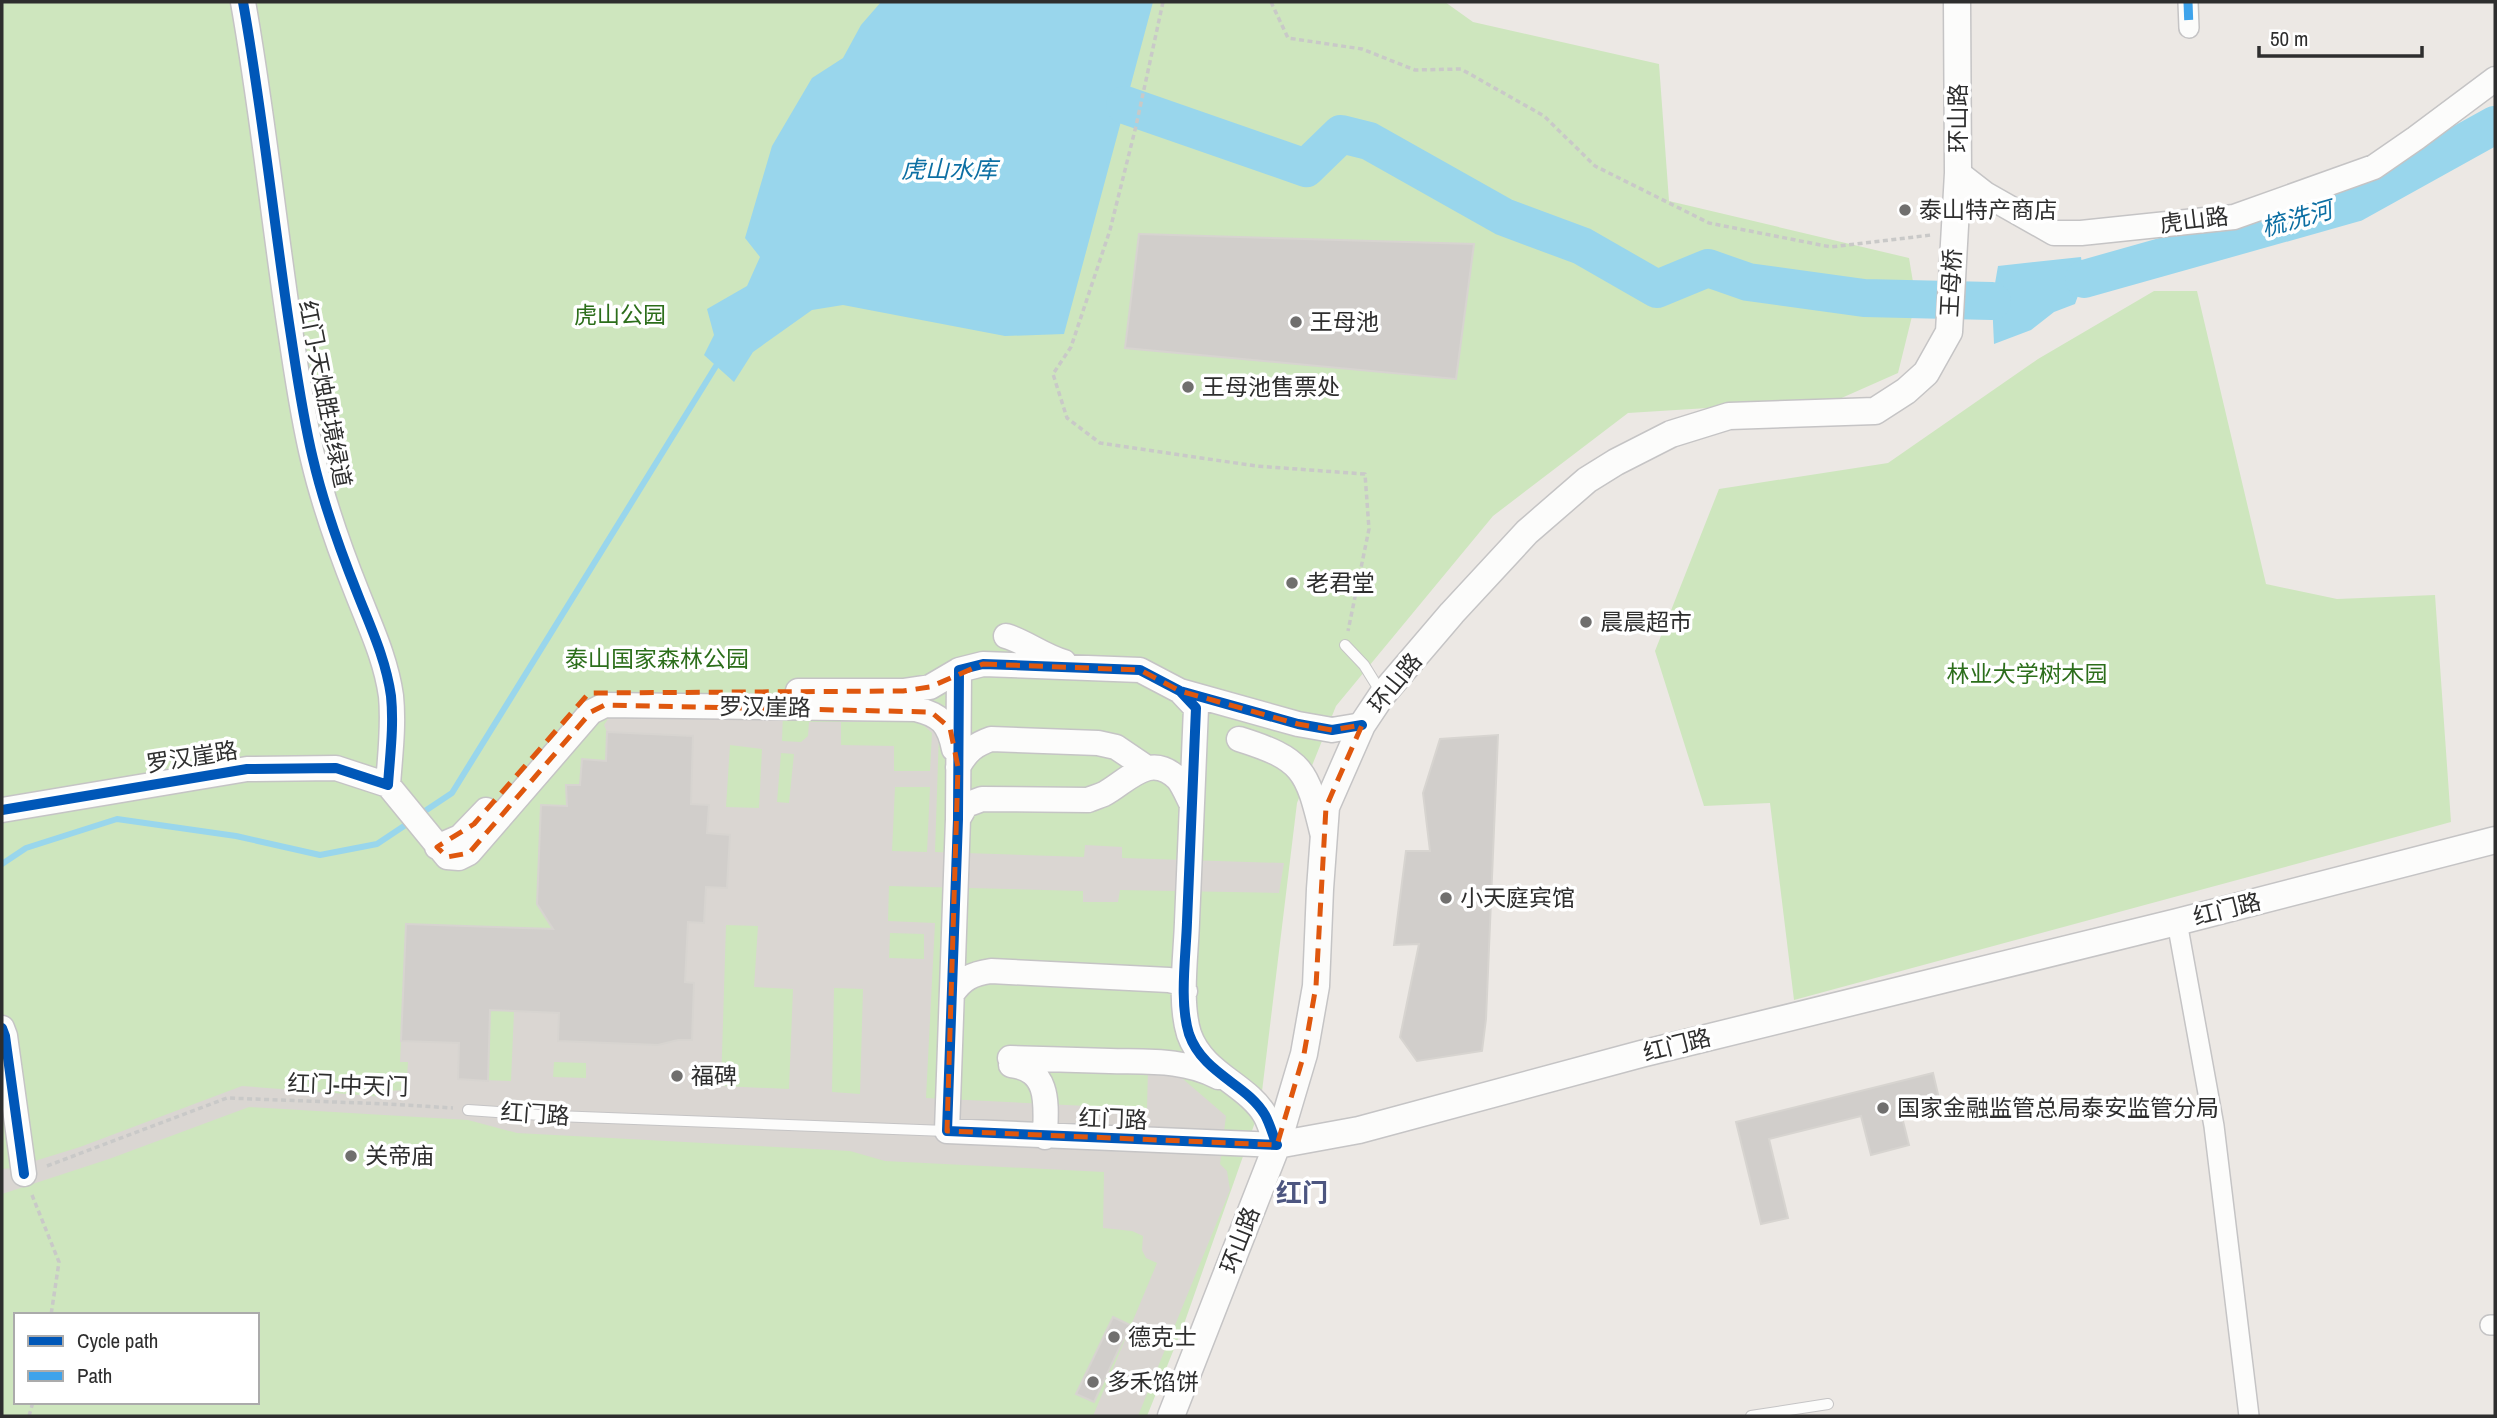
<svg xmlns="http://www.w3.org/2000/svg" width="2497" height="1418" viewBox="0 0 2497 1418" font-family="'Archivo Narrow','Noto Sans SC',sans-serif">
	<rect width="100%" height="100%" fill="#ece8e4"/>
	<path fill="#cee6be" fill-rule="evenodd" d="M2,2H1445L1473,22L1659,64L1669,201L1909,258L1916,300L1898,373L1837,400L1628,413L1493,516L1336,706L1297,803L1260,1108L1184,1324L1147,1416H2ZM16,1315H257V1402H16Z
		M2154,291H2197L2266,584L2337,599L2435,595L2451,822L1794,1000L1770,803L1704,806L1655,651L1719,489L1888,463L2038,359Z"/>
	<path fill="#dad6d2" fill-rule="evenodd" d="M842,712L915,713L939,732L935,852L1084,857L1085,845L1122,847V858L1284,863L1279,893L1120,890L1118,902H1083V891L889,886L888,921L935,923L926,1098L1147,1109L1148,1068L1176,1073L1226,1116L1220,1164L1227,1171L1230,1190L1138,1416H1093L1157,1263L1146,1258L1142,1250L1143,1236L1132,1231L1103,1228L1104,1172L885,1161L850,1151L517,1133L468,1120L249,1107L109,1159L2,1194V1169L12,1168L80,1147L242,1086L386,1097L388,1091L406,1090L408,1062H400L401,1041L459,1043L458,1079L511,1081L514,1011L559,1013L558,1041L692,1040L694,983L669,981L688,922L704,923L706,887L727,888L730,835L707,833L709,809L706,805L691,804L693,736L607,732L604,725L612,713H783L782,741L801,742L808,736L809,722H841ZM841,722H920L932,733L930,771H894V746L841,745ZM730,745L762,749L759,808L726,807ZM781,753L794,754L789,803L777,802ZM895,787H930L927,852L892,851ZM726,925L758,926L754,987L793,989L789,1089L721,1086ZM890,933L924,934V959L889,958ZM834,988L863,989L860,1094L832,1092ZM554,1062L586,1063V1078L553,1077Z"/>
	<path fill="#99d6ec" d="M881,2H1153L1064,334L1005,336L843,305L812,310L753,352L734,382L704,355L714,335L707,309L747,286L760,257L745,238L772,146L812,78L843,58L861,25Z
		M2081,257L2084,279L2075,304L2054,312L2031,330L1994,344L1992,301L1998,266Z"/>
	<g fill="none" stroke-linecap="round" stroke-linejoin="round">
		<path stroke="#99d6ec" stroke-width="6" d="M419,815L452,793L716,366
			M2,864L26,848L117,819L236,836L320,855L377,844L410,822"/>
		<path stroke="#99d6ec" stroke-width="38" d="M1125,105L1306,168L1341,134L1369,141L1504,217L1582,246L1657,289L1708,268L1748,282L1864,298L1992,301
			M2084,279L2354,203L2495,125"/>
	</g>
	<path fill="#d1cecb" stroke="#d7d4d0" stroke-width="2" d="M1139,234L1474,244L1456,379L1125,348Z
		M607,732L693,736L691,804L709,805L707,833L730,835L727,888L706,887L704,923L688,922L685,982L694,983L692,1040H678L658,1045L558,1041L559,1013L490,1010L488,1081L458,1079L459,1043L401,1041L406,924L553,929L537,904L541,805L567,806L566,785H580L582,759L606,761Z
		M1498,735L1486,1019L1482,1051L1417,1061L1400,1037L1419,944L1394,945L1406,851H1430L1423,793L1440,739Z
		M1933,1073L1941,1107L1902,1117L1909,1145L1871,1155L1861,1116L1769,1139L1788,1218L1761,1224L1736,1122Z
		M1113,1317L1130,1325L1094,1402L1076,1394Z"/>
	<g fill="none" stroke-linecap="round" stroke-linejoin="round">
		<defs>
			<path id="service" d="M1345,645L1364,665L1382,694
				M468,1110L556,1116L946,1131
				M1751,1416L1828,1404"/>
			<path id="minor" d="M2188,2L2189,28
				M2177,922L2214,1126L2249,1416
				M2490,1325H2495"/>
			<path id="tertiary" d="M243,2C262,108 273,216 289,323C296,368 302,414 313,459C324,506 340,550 358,595C371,628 386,660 391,696C394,726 390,755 388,785
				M1958,173L1985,194L2054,233H2081L2234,217L2374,167L2416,138L2495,79
				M1006,636C1026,642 1043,656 1064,662
				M798,691H903L930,687L959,670
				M1180,691L1196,708C1193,779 1190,850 1187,922C1186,955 1179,1002 1189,1034C1203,1074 1247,1084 1265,1115C1270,1124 1273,1136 1277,1145L947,1131L958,819L959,670L983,664L1140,670L1180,691L1298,724L1332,730L1362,725
				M1239,739C1303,759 1307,770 1322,832
				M958,767C967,751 974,745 991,739L1098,743L1116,747L1147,768
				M2,810L247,769L336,768L388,785L447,857L459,858L469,853L591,712L605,705L916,709C941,715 949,724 954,749
				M958,819L966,805L982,799L1088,800C1093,798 1099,796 1104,794C1128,781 1150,751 1178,779C1183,785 1187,795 1191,803
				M437,847L460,837L486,810
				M952,994C963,978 972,974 991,971L1169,980L1178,982L1185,991
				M2,1028L5,1036L24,1174
				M1010,1058C1043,1059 1077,1060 1110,1061C1146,1062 1185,1059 1218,1077
				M1011,1065C1051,1070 1046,1105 1045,1137"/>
			<path id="secondary" d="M1277,1145L1359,1130L1641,1054L2177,922L2495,840
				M1171,1416L1277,1145L1304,1054L1316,986L1320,889L1326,807L1362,725L1382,695L1452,613L1527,532L1587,480L1616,462L1671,434L1729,416L1875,411L1906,391L1926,373L1949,332L1958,173L1957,2"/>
		</defs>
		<use href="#service" stroke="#c5c4c5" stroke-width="12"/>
		<use href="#minor" stroke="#c5c4c5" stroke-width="22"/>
		<use href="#tertiary" stroke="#c5c4c5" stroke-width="27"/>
		<use href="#secondary" stroke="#c5c4c5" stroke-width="29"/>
		<path stroke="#c9c9c8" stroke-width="3.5" stroke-dasharray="5 3.5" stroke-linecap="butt" d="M1163,2L1136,126L1110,230L1071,347L1053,374L1067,418L1100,443L1256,466L1365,474L1369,529L1348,631
			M1271,2L1288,38L1362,49L1415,70L1461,69L1544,116L1595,166L1709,223L1831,247L1931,235
			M47,1166L227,1098L388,1104L453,1108
			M32,1195L59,1262L51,1315
			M29,1416L33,1402"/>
		<use href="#service" stroke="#fcfcfb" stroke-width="10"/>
		<use href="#minor" stroke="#fcfcfb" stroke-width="19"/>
		<use href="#tertiary" stroke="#fcfcfb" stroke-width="24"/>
		<use href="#secondary" stroke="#fcfcfb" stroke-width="26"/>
		<path stroke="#3ea3eb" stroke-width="9" stroke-dasharray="18 9" stroke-linecap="butt" d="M2188,2L2189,28"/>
		<defs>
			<path id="cycleway" d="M1180,691L1196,708C1193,779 1190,850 1187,922C1186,955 1179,1002 1189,1034C1203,1074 1247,1084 1265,1115C1270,1124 1273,1136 1277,1145L947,1131L958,819L959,670L983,664L1140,670L1180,691L1298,724L1332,730L1362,725
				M2,810L247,769L336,768L388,785C390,755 394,726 391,696C386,660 371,628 358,595C340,550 324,506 313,459C302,414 296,368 289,323C273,216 262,108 243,2
				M2,1028L5,1036L24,1174"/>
		</defs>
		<use href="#cycleway" stroke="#fff" stroke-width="15"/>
		<use href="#cycleway" stroke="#0057b8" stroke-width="10"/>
	</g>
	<path fill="none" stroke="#df570e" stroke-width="5" stroke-dasharray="14 9" stroke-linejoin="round" d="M983,664L1140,670L1180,691L1298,724L1332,730L1362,725L1326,807L1316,986L1304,1054L1277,1145L947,1131L958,767L950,728L931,712L605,705L591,712L469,853L447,857L437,847L474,824L589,693L903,691L930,687Z"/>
	<g fill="#706f6e" stroke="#fff" stroke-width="2.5">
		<circle cx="1905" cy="210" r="7"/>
		<circle cx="1296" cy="322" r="7"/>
		<circle cx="1188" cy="387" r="7"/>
		<circle cx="1292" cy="583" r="7"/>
		<circle cx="1586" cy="622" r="7"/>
		<circle cx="1446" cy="898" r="7"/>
		<circle cx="677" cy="1076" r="7"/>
		<circle cx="1883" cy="1108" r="7"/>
		<circle cx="351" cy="1156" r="7"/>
		<circle cx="1114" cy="1337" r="7"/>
		<circle cx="1093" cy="1382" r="7"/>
	</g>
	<g text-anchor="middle" stroke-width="7" stroke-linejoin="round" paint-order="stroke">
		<g font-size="23" fill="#2e2e2e" stroke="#fff">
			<text transform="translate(1958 118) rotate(-90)" y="8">环山路</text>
			<text transform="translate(2194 220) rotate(-7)" y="8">虎山路</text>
			<text transform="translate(1951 283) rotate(-87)" y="8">王母桥</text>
			<text transform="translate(325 394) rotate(79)" y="8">红门-天烛胜境绿道</text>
			<text transform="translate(1395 683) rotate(-51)" y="8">环山路</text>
			<text transform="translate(765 707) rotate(1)" y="8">罗汉崖路</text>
			<text transform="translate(192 757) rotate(-9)" y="8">罗汉崖路</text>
			<text transform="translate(2227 909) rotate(-14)" y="8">红门路</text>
			<text transform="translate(1677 1045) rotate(-14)" y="8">红门路</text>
			<text transform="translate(348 1085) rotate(2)" y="8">红门-中天门</text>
			<text transform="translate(535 1114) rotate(4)" y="8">红门路</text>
			<text transform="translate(1113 1119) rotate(2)" y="8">红门路</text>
			<text transform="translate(1240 1240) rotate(-69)" y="8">环山路</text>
		</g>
		<g font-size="23" fill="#2e2e2e" stroke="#fff" text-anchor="start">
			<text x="1919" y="218">泰山特产商店</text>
			<text x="1310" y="330">王母池</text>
			<text x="1202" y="395">王母池售票处</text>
			<text x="1306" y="591">老君堂</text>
			<text x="1600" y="630">晨晨超市</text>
			<text x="1460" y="906">小天庭宾馆</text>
			<text x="691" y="1084">福碑</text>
			<text x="1897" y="1116">国家金融监管总局泰安监管分局</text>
			<text x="365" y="1164">关帝庙</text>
			<text x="1128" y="1345">德克士</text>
			<text x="1107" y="1390">多禾馅饼</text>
		</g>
		<g font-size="23" fill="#2c6e1b" stroke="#fff">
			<text x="620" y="323">虎山公园</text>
			<text x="657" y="667">泰山国家森林公园</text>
			<text x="2027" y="682">林业大学树木园</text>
		</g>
		<g font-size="24" font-style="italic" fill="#0d6fa3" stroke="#fff">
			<text x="949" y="178">虎山水库</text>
			<text transform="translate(2297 219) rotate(-16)" y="8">梳洗河</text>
		</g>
		<g font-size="26" font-weight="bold" fill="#4d5680" stroke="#fff">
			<text x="1302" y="1202">红门</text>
		</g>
	</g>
	<rect width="2497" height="1418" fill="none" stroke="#2e2e2e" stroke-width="7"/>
	<rect x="14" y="1313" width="245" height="91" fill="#ffffff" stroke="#ababab" stroke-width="2"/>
	<rect x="28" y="1336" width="35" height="10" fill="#0057b8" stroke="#ababab" stroke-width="2"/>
	<text x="77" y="1348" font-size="21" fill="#2e2e2e">Cycle path</text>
	<rect x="28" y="1371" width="35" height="10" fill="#3ea3eb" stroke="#ababab" stroke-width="2"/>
	<text x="77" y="1383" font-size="21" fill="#2e2e2e">Path</text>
	<path d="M2259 46v10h163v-10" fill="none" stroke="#2e2e2e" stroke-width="3.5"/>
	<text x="2270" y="46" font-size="21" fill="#2e2e2e" stroke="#ffffff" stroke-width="5" paint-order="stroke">50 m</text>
</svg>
